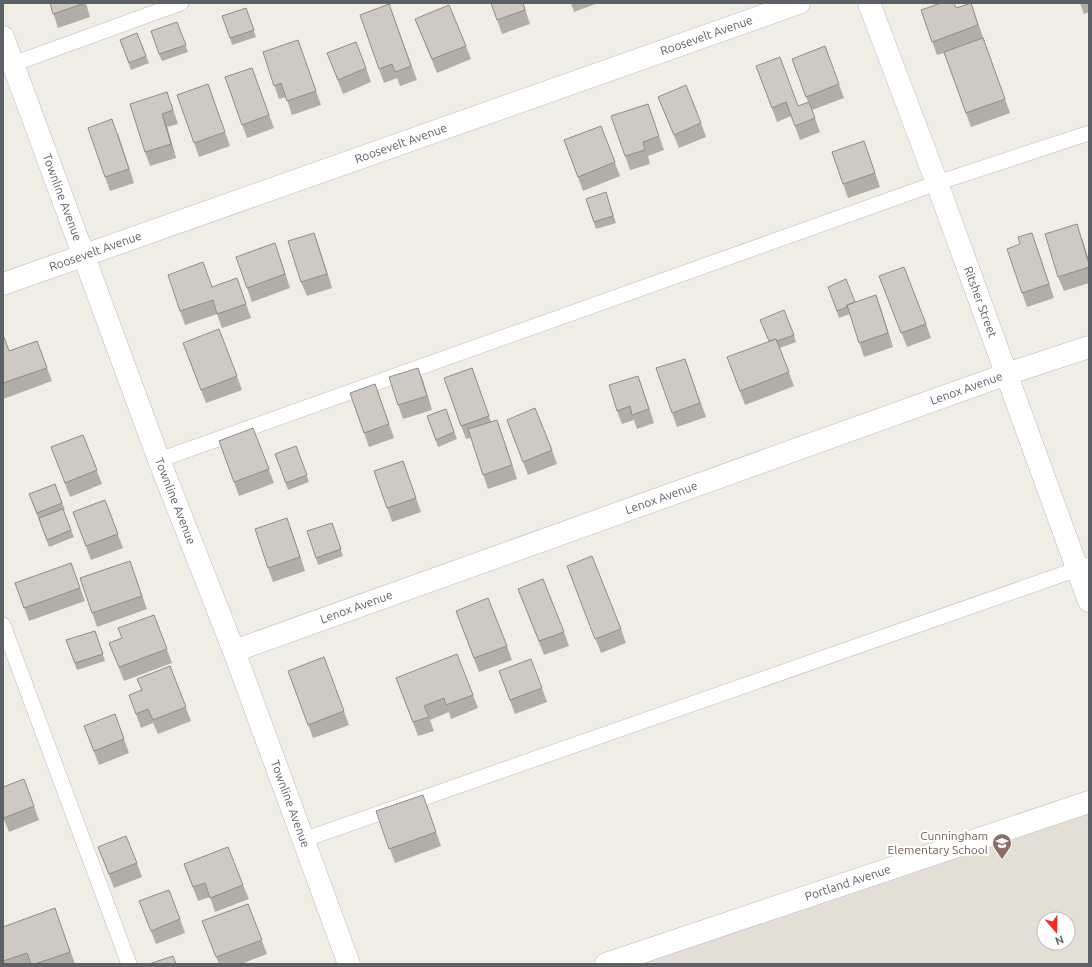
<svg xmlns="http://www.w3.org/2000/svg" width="1092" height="967" viewBox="0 0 1092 967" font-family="Ubuntu,sans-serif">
	<rect width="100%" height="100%" fill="#f0ede5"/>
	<path fill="#e3dfd5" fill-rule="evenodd" d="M1089,802V964H606ZM1044,919H1068V943H1044Z"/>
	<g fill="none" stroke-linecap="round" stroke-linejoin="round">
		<defs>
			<path id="lane" d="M13,64L181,3
				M159,460L937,183L1089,133
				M3,625L129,964
				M303,840L1089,565"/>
			<g id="street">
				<path id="s1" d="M869,3L937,183L1089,601"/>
				<path id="s2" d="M3,37L159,460L234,651L349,964"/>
				<path id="s3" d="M3,284L799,3"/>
				<path id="s4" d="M234,651L1007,374L1089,347"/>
				<path id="s5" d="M606,964L1089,802"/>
			</g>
		</defs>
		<use href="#lane" stroke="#b7bbc0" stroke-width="16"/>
		<use href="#street" stroke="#b7bbc0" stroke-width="23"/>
		<use href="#lane" stroke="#fff" stroke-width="15"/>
		<use href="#street" stroke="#fff" stroke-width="22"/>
	</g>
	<path fill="#b1aea8" d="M50,3H86L90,17L58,28Z
		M491,3H523L530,24L502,34Z
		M571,3H598L574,12Z
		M971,3L1010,113L971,127L944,53L937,55L921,10L956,8Z
		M1080,3H1089V12L1084,14Z
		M389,4L417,80L400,86L397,78L384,83L360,15Z
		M246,8L256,37L232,45L230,38Z
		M415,19L466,46L471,59L437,73Z
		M177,22L188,52L162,61L159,54Z
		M137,33L149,63L131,70L120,40Z
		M298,40L321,105L292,115L286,97L279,99L263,52Z
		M825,46L844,98L812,110L820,132L800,140L791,116L777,122L756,66L798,106L808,102L792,59Z
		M327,53L366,68L371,82L343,94Z
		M252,68L274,128L247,138L225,77Z
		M208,84L230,146L199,157L177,95Z
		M658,97L701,123L706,137L679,148Z
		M130,104L172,106L178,124L167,127L176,158L150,166L145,152Z
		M648,104L664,150L648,156L650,164L630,170L611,116Z
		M601,126L620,176L583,191L564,140Z
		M118,133L134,183L110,191L105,177Z
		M832,152L869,155L880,187L848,198Z
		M586,199H608L616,223L596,229Z
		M314,233L332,288L307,296L301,282Z
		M1082,238L1089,261V283L1064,291L1058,277Z
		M1037,247L1054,298L1027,307L1022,293Z
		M280,257L290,288L252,302L247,288Z
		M879,276L926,324L931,338L907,347Z
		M237,278L251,318L222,328L217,314L185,325L180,311L212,287Z
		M828,287L855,302L876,295L893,347L864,357L850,314L839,318Z
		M794,335L796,342L780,348L794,386L745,405L727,357Z
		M3,337L9,351L37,341L52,381L3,399Z
		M188,357L237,376L242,390L206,403Z
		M685,359L706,417L677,427L672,413Z
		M418,368L432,410L403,419L398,405Z
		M472,368L491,422L497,420L517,479L488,489L471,438L466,439L444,378Z
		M638,376L654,423L637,429L634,420L622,424L617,411Z
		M375,384L394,438L369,447L350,393Z
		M446,409L457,439L438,447L427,416Z
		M507,420L552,450L557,464L528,475Z
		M253,428L274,483L239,496L219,441Z
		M83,435L102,484L70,497L51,447Z
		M296,446L309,482L288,490L275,454Z
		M403,461L421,512L392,522L374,471Z
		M55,484L65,510H63L74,537L49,547L29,494Z
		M105,500L123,548L91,560L73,512Z
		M332,523L343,556L318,565L316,558Z
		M292,532L305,571L273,582L268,568Z
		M130,561L147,609L97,627L80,578Z
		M71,563L85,601L29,621L15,583Z
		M567,566L621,629L626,643L601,653Z
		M518,589L564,632L569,646L544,655Z
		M154,615L172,663L124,681L109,643L122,638Z
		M461,625L507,646L512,660L479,672Z
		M95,631L105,661L77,670L66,640Z
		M324,657L349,725L313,738L288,671Z
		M170,666L191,721L158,734L153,723L141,728L129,695L142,690L137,679Z
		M499,671L542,688L547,702L515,714Z
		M396,678L473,695L478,708L451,719L449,712L430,720L434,731L418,736Z
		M84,726L124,739L129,753L99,765Z
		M3,787L34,806L39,820L9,832L3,817Z
		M423,795L441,846L395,863L376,811Z
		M98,847L137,863L142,877L114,888Z
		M184,864L243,885L249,899L215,912L210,897L198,901Z
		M139,901L180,919L185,933L156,944Z
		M248,904L267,954L241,964H219L202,921Z
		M55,908L75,964H3V927Z"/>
	<path fill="#908d88" d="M162,114L167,127L176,158L171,144Z
		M1077,224L1089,261V264Z
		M314,233L319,247L332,288L327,274Z
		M876,295L881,309L893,347L888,333Z
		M418,368L423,381L432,410L427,396Z
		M638,376L643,390L654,423L649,409Z
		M497,420L502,434L517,479L512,465Z
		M287,518L292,532L305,571L300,557Z"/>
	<path fill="#cecac3" stroke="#908d88" d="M50,3H85L53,14Z
		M491,3H523L525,10L497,20Z
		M941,3H954L956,8L971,3L978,25L932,42L921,10Z
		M389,4L411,66L395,72L392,64L379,69L360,15Z
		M449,5L466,46L432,59L415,19Z
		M246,8L254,30L230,38L222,16Z
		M177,22L186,45L159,54L151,31Z
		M137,33L146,56L129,63L120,40Z
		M983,38L1005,99L966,113L944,52Z
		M298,40L316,91L287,101L281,83L274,86L263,52Z
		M356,42L366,68L338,80L327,53Z
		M825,46L839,84L806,97L792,59Z
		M780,57L798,106L809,102L815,118L795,126L786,102L772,108L756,66Z
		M252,68L269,115L242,125L225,77Z
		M208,84L225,132L194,143L177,95Z
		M686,85L701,123L674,135L658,97Z
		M167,92L173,110L162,114L171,144L145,152L130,104Z
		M648,104L659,136L643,142L645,150L625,156L611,116Z
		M112,119L129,169L105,177L88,128Z
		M601,126L615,162L578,177L564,140Z
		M864,141L875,173L843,184L832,152Z
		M606,192L613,216L594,222L586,199Z
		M1077,224L1089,264V267L1058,277L1045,234Z
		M314,233L327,274L301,282L288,241Z
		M1032,233L1049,284L1022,293L1007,249L1020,244L1018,237Z
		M275,243L285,274L247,288L236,257Z
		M203,262L212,287L237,278L246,304L217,314L213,300L180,311L168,275Z
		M904,267L926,324L901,333L879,276Z
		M846,279L855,302L847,305V307L837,311L828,287Z
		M876,295L888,333L859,343L847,305Z
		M784,310L794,335L777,341L776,339L769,341L760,320Z
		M219,329L237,376L201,390L183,343Z
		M3,337H4L9,351L37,341L47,368L3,383Z
		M776,339L789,372L740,391L727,357Z
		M685,359L700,403L672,413L656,368Z
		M418,368L427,396L398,405L389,377Z
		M472,368L489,416L461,426L444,378Z
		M638,376L649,409L632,415L630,406L617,411L609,385Z
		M375,384L389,424L364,433L350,393Z
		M535,408L552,450L523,462L507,420Z
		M446,409L454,432L436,440L427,416Z
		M497,420L512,465L483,475L468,429Z
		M253,428L269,469L234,482L219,441Z
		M83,435L97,470L65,483L51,447Z
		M296,446L307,475L286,483L275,454Z
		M403,461L416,498L387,508L374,471Z
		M55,484L62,503L37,513L29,494Z
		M105,500L118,534L86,546L73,512Z
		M63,509L71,530L47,540L39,518Z
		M287,518L300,557L268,568L255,529Z
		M332,523L341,549L316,558L307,531Z
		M592,556L621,629L595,639L567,566Z
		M130,561L142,596L92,613L80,578Z
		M71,563L80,588L24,608L15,583Z
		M543,579L564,632L539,641L518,589Z
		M488,598L507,646L474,658L456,611Z
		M154,615L167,649L119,667L109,643L122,638L118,628Z
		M95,631L103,654L75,663L66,640Z
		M457,654L473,695L446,705L444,698L424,706L429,717L413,722L396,678Z
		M324,657L344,711L308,725L288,671Z
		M531,659L542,688L510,700L499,671Z
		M170,666L186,707L153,720L148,709L136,714L129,695L142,690L137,679Z
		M115,714L124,739L94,751L84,726Z
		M24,779L34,806L4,818L3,816V787Z
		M423,795L436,832L389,849L376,811Z
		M126,836L137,863L109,874L98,847Z
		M228,847L243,885L210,898L205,883L193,887L184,864Z
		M169,890L180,919L151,931L139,901Z
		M248,904L262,940L216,957L202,921Z
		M55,908L70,952L35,964H31L27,953L3,961V927Z
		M173,956L176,964H149Z"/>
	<defs>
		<symbol id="school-pin" viewBox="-11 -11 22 30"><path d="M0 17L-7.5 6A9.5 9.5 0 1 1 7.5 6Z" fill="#8d6e63" stroke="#fff"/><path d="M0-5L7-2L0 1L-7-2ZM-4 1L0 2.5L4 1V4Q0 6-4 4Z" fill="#fff"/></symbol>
	</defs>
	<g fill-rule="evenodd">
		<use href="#school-pin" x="991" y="832" width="22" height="30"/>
	</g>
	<g text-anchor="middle" stroke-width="4" stroke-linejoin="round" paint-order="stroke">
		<g font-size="12" fill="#5c6167" stroke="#fff">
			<text dy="4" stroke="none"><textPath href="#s3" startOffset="746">Roosevelt Avenue</textPath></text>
			<text dy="4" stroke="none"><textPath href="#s3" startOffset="422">Roosevelt Avenue</textPath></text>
			<text dy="4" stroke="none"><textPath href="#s2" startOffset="171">Townline Avenue</textPath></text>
			<text dy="4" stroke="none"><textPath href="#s3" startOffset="98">Roosevelt Avenue</textPath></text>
			<text dy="4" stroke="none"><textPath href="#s1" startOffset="319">Ritsher Street</textPath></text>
			<text dy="4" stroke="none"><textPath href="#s4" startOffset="778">Lenox Avenue</textPath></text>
			<text dy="4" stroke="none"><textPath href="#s4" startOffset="454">Lenox Avenue</textPath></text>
			<text dy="4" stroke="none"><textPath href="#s2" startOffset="495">Townline Avenue</textPath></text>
			<text dy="4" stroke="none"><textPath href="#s4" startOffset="130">Lenox Avenue</textPath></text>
			<text dy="4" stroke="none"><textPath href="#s2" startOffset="819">Townline Avenue</textPath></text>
			<text dy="4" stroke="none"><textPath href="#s5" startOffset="255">Portland Avenue</textPath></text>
		</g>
		<g font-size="12" fill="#785e54" stroke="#fff" text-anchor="end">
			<text x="988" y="840">Cunningham<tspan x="988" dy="14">Elementary School</tspan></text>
		</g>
	</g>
	<rect width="1092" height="967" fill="none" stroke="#5c6167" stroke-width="8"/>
	<g transform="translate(1056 931) rotate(160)"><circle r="19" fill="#ffffff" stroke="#bec0c2"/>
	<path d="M0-3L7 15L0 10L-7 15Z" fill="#fb2620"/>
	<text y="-6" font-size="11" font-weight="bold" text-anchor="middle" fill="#5c6167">N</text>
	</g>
</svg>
